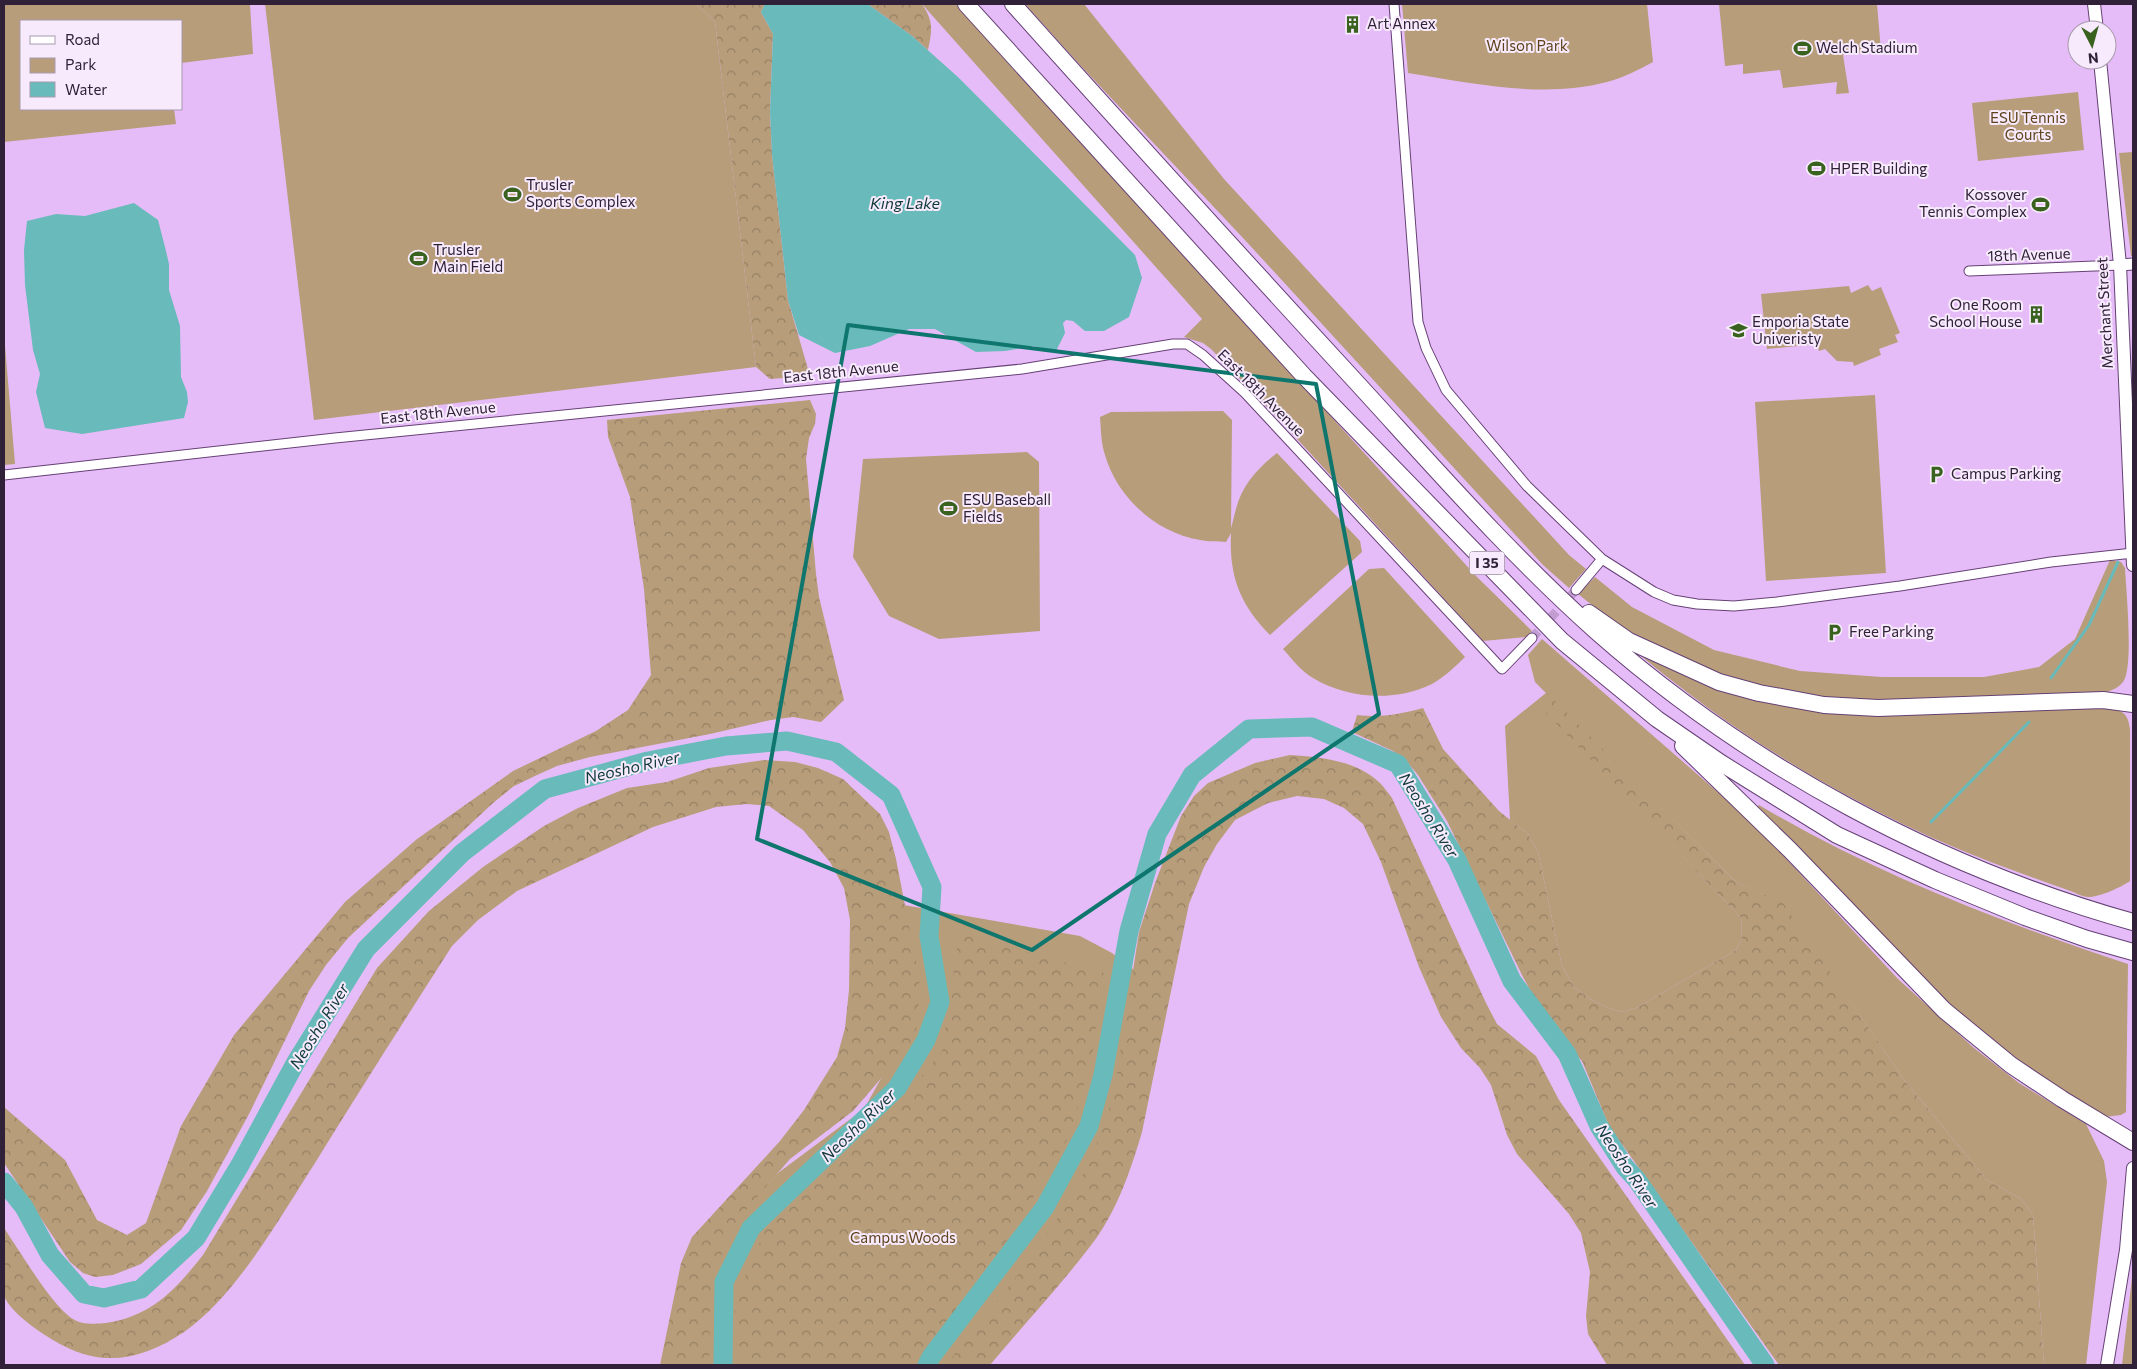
<svg xmlns="http://www.w3.org/2000/svg" width="2137" height="1369" viewBox="0 0 2137 1369" font-family="Commissioner,sans-serif">
	<defs>
		<pattern id="forest-crowns" width="20" height="18" patternUnits="userSpaceOnUse" patternTransform="scale(1.25)"><rect width="20" height="18" fill="#b79d79"/><path d="M2 6a3 3 0 1 1 6 0M12 15a3 3 0 1 1 6 0" fill="none" stroke="#958064"/></pattern>
	</defs>
	<rect width="100%" height="100%" fill="#e6bcf8"/>
	<path fill="#b79d79" d="M4,4H250L253,54L181,63V21H21V109H174L176,124L4,142Z
		M265,4H696L715,22L756,367L314,420Z
		M922,4H956L1476,576L1532,631L1527,637L1483,641L1276,416L1211,349L1203,343L1184,337L1202,319Z
		M1025,4H1084L1224,179L1569,555L1586,569L1569,588L1543,565L1244,239L1080,65Z
		M1402,4H1647L1653,62C1638,70 1623,78 1607,82C1542,99 1472,83 1408,73Z
		M1719,4H1877L1881,51L1843,55L1849,93L1836,94L1837,82L1783,88L1780,70L1743,74V64L1725,66Z
		M2078,92L2084,150L1978,161L1972,103Z
		M2133,152V256H2131L2119,153Z
		M1868,285L1872,291L1881,287L1900,333L1895,335L1898,342L1879,349L1881,355L1854,366L1853,362L1837,361L1825,349L1819,351L1817,344L1767,349L1761,294L1849,286L1851,293Z
		M4,334L15,464L4,465Z
		M1875,395L1886,573L1766,581L1755,402Z
		M1223,411L1232,420L1231,528C1233,522 1234,515 1236,509C1242,485 1258,468 1277,453L1360,541L1362,552L1270,635C1240,604 1229,577 1231,533L1226,542C1218,541 1208,542 1200,540C1156,533 1117,497 1105,455C1101,443 1101,430 1100,417L1111,412Z
		M1027,452L1039,462L1040,631L939,639L889,616L853,557L863,459Z
		M2110,560L2121,562L2125,568C2126,589 2134,668 2123,682C2119,687 2113,690 2107,692L1873,702L1799,695L1715,673L1644,640L1611,620L1578,594L1595,577L1632,607L1714,650L1800,671L1882,677H1984L2039,667L2075,639Z
		M1384,568L1465,657C1455,667 1444,677 1432,684C1395,702 1348,699 1313,678C1301,671 1292,659 1283,649L1369,569Z
		M1542,639L1720,794L1763,834L1898,979L1974,1048L2019,1083L2086,1124L2104,1161L2107,1182L2086,1365H2044L2033,1214L2020,1198L1987,1180L1905,1081L1783,904L1736,882L1547,694V713L1741,918L1742,938L1736,950L1636,1008L1622,1012L1611,1009L1590,999L1574,987L1562,966L1538,852L1528,834L1510,820L1505,726L1546,693L1535,682L1528,655Z
		M1640,655L1762,699L2101,707C2119,710 2128,709 2130,730V881C2122,887 2097,898 2088,897C2083,897 2078,894 2073,892C2057,886 2040,880 2023,874C1884,825 1753,749 1640,655Z
		M1759,805C1875,874 2001,922 2128,964L2126,1112L2121,1115L2104,1117L2075,1103L1956,1014L1755,809Z
		M892,903L1080,936L1112,953L1142,976L1125,1131L959,1365H702L707,1286L719,1237L778,1173L864,1109L917,1014Z
		M2133,1269V1365H2122Z"/>
	<path fill="url(#forest-crowns)" d="M696,4H765L761,12L773,34L770,112L772,154L788,300L810,376L770,379L756,367L715,22Z
		M864,4H922C934,22 932,30 928,50L912,36L869,5Z
		M810,400L816,414L815,424L809,438L806,459L816,574L819,597L844,700L821,722L793,717L771,720L710,734L590,757L557,766L537,775L514,786L493,803L348,938L326,965L309,991L249,1114L207,1191L181,1230L141,1264L113,1275L95,1277L83,1273L70,1262L4,1163V1107L65,1160L97,1220L127,1235L146,1223L181,1126L234,1035L345,902L417,839L513,771L596,731L628,710L651,675L644,589L630,497L608,437L607,420Z
		M1547,693L1736,882L1783,903L1905,1081L1987,1180L2020,1198L2033,1214L2044,1365H1779L1609,1126L1582,1061L1569,1047L1537,1003L1522,975L1447,821L1418,775L1407,762L1393,751L1352,732L1357,715C1380,718 1401,714 1423,708L1443,749L1499,811L1528,834L1538,852L1562,966L1574,987L1590,999L1611,1009L1622,1012L1636,1008L1736,950L1742,938L1741,918L1546,713Z
		M1290,755C1320,757 1356,760 1380,783C1384,787 1388,793 1392,798L1486,1003L1497,1024L1536,1056L1559,1100L1745,1365H1607L1588,1334L1586,1316L1590,1272L1581,1233L1569,1214L1517,1154L1507,1135L1491,1085L1480,1068L1461,1048L1441,1017L1419,967L1381,862L1363,824L1344,808L1324,799L1297,796L1268,803L1235,820L1217,844L1204,867L1189,904L1142,1132C1131,1169 1118,1208 1095,1240C1063,1283 1024,1324 990,1365H946C1013,1280 1092,1195 1115,1086L1139,932L1155,883L1181,816L1194,796L1208,783L1255,763Z
		M764,760L795,762L818,768L843,779L880,814L889,832L896,859L916,962L920,988L917,1027L909,1046L853,1111L790,1159L738,1219L722,1254L714,1278L710,1306L709,1365H660L681,1263L692,1237L780,1141L804,1110L837,1057L845,1028L849,990L850,920L844,888L830,862L803,830L769,806L747,804L716,807L653,827L517,891L478,920L452,946C406,1018 360,1090 315,1163C280,1217 237,1295 184,1332C145,1358 107,1368 64,1346C46,1337 12,1315 4,1296C1,1288 4,1240 4,1228C20,1251 51,1305 73,1319C82,1325 95,1324 106,1323C152,1316 175,1290 203,1255L377,968L429,911L483,867L544,826L578,808L627,788L667,782L709,768Z
		M959,934L1104,973L1093,1051L1071,1133L1012,1234L929,1348L922,1365H739L734,1301L769,1222L827,1174L887,1118L942,1051Z"/>
	<path fill="#68bbba" d="M765,4H864L869,5L912,36L959,78L1135,255L1142,278L1129,317L1104,331H1085L1073,321L1066,320L1063,323L1065,333L1056,351L1033,346L1005,351L976,352L935,329H909L870,346L835,353L799,335L788,300L772,154L770,112L773,34L761,12Z
		M134,203L158,220L165,247L169,264V290L180,326L181,377L187,392L188,402L184,418L82,434L45,428L36,392L40,374L33,350L25,285L24,250L27,221L56,214L85,216Z"/>
	<g fill="none" stroke-linecap="round" stroke-linejoin="round">
		<path stroke="#68bbba" stroke-width="3" d="M2051,678L2089,625L2118,562
			M1931,822L2029,722"/>
		<path stroke="#68bbba" stroke-width="19" d="M4,1182L24,1207L50,1255L84,1294L104,1298L141,1289L196,1238L240,1165L296,1062L366,949L462,853L545,789L648,761L726,746L787,741L836,752L891,795L932,887L929,936L940,1002L926,1040L897,1088L751,1228L724,1282L723,1365
			M927,1365L931,1357L1045,1207L1089,1126L1103,1075L1129,931L1157,834L1192,775L1249,729L1312,727L1398,764L1457,860L1512,981L1567,1054L1599,1126L1625,1167L1637,1180L1765,1365"/>
		<path stroke="#c29dd2" stroke-width="9" stroke-dasharray="9 4.5" stroke-linecap="butt" d="M1532,638L1576,590"/>
		<defs>
			<path id="minor" d="M1394,4L1418,322L1426,348L1446,390L1527,486L1602,559L1654,592L1673,600L1697,604L1734,606L1777,602L1900,586L2051,562L2133,553
				M1969,271L2120,265
				M4,475L335,438L1022,369L1173,344H1187L1203,355L1245,393L1502,669L1532,638
				M1576,590L1602,559"/>
			<path id="tertiary" d="M2120,265L2133,264"/>
			<path id="secondary" d="M2094,4L2097,30
				M2100,60L2120,265L2133,565
				M2107,1365L2126,1250L2133,1168"/>
			<path id="motorway" d="M966,4L1304,376L1562,641L1657,719L1721,763L1837,835L1935,880L2025,917L2087,939L2133,952
				M1013,4C1123,127 1234,249 1346,371C1428,460 1507,552 1597,632C1750,767 1937,867 2133,922
				M1589,613L1629,641L1719,682L1759,693L1824,705L1878,708L2103,700L2133,704
				M1683,746L1790,850L1944,1010L2011,1065L2062,1099L2133,1142"/>
		</defs>
		<use href="#minor" stroke="#654175" stroke-width="11"/>
		<use href="#tertiary" stroke="#654175" stroke-width="13"/>
		<use href="#secondary" stroke="#654175" stroke-width="14"/>
		<use href="#motorway" stroke="#654175" stroke-width="18"/>
		<use href="#minor" stroke="#fff" stroke-width="9"/>
		<use href="#tertiary" stroke="#fff" stroke-width="11"/>
		<use href="#secondary" stroke="#fff" stroke-width="12"/>
		<use href="#motorway" stroke="#fff" stroke-width="16"/>
	</g>
	<path fill="none" stroke="#0f766e" stroke-width="4" stroke-linejoin="round" d="M848,325L1316,384L1379,714L1032,950L757,839Z"/>
	<defs>
		<symbol id="building-bare" viewBox="-9 -9 18 18"><path d="M-4-6H4V6H1V3H-1V6H-4ZM-2.5-4.3h1.7v1.8h-1.7ZM.8-4.3h1.7v1.8H.8ZM-2.5-1h1.7V.8h-1.7ZM.8-1h1.7V.8H.8Z" fill="#39621e" stroke="#f7eafc" stroke-width="2.5" paint-order="stroke"/></symbol>
		<symbol id="stadium-bare" viewBox="-9 -9 18 18"><path d="M0-5a6.5 5 0 1 0 0 10a6.5 5 0 1 0 0-10ZM-3.5-1.8h7v3.6h-7Z" fill="#39621e" stroke="#f7eafc" stroke-width="2.5" paint-order="stroke"/></symbol>
		<symbol id="university-bare" viewBox="-9 -9 18 18"><path d="M0-5L7-2L0 1L-7-2ZM-4 1L0 2.5L4 1V4Q0 6-4 4Z" fill="#39621e" stroke="#f7eafc" stroke-width="2.5" paint-order="stroke"/></symbol>
		<symbol id="parking-bare" viewBox="-9 -9 18 18"><path d="M-3.5-5.5H1a3.5 3.5 0 0 1 0 7H-1V5.5H-3.5ZM-1-3.4V-.6H.8a1.4 1.4 0 0 0 0-2.8Z" fill="#39621e" stroke="#f7eafc" stroke-width="2.5" paint-order="stroke"/></symbol>
	</defs>
	<g fill-rule="evenodd">
		<use href="#building-bare" x="1340" y="12" width="25" height="25"/>
		<use href="#stadium-bare" x="1790" y="36" width="25" height="25"/>
		<use href="#stadium-bare" x="1804" y="156" width="25" height="25"/>
		<use href="#stadium-bare" x="500" y="182" width="25" height="25"/>
		<use href="#stadium-bare" x="2028" y="192" width="25" height="25"/>
		<use href="#stadium-bare" x="406" y="246" width="25" height="25"/>
		<use href="#building-bare" x="2024" y="302" width="25" height="25"/>
		<use href="#university-bare" x="1726" y="318" width="25" height="25"/>
		<use href="#parking-bare" x="1924" y="462" width="25" height="25"/>
		<use href="#stadium-bare" x="936" y="496" width="25" height="25"/>
		<use href="#parking-bare" x="1822" y="620" width="25" height="25"/>
	</g>
	<g text-anchor="middle" stroke-width="4" stroke-linejoin="round" paint-order="stroke">
		<rect fill="#f7eafc" stroke="#6c5d73" stroke-width="1" x="1469.5" y="551.5" width="35" height="23" rx="4"/>
		<g font-size="14" font-weight="bold" fill="#312138">
			<text x="1487" y="568">I 35</text>
		</g>
		<g font-size="15" fill="#312138" stroke="#f7eafc" text-anchor="start">
			<text x="1367" y="29">Art Annex</text>
			<text x="1816" y="53">Welch Stadium</text>
			<text x="1830" y="174">HPER Building</text>
			<text x="526" y="190">Trusler<tspan x="526" dy="17">Sports Complex</tspan></text>
			<text x="2027" y="200" text-anchor="end">Kossover<tspan x="2027" dy="17">Tennis Complex</tspan></text>
			<text x="433" y="255">Trusler<tspan x="433" dy="17">Main Field</tspan></text>
			<text x="2022" y="310" text-anchor="end">One Room<tspan x="2022" dy="17">School House</tspan></text>
			<text x="1752" y="327">Emporia State<tspan x="1752" dy="17">Univeristy</tspan></text>
			<text x="1951" y="479">Campus Parking</text>
			<text x="963" y="505">ESU Baseball<tspan x="963" dy="17">Fields</tspan></text>
			<text x="1849" y="637">Free Parking</text>
		</g>
		<g font-size="15" fill="#5e431b" stroke="#f7eafc">
			<text x="1527" y="51">Wilson Park</text>
			<text x="2028" y="123">ESU Tennis<tspan x="2028" dy="17">Courts</tspan></text>
			<text x="903" y="1243">Campus Woods</text>
		</g>
		<g font-size="15" fill="#312138" stroke="#f7eafc">
			<text transform="translate(2029 255) rotate(-2)" y="5">18th Avenue</text>
			<text transform="translate(2105 313) rotate(-93)" y="5">Merchant Street</text>
			<text transform="translate(841 372) rotate(-6)" y="5">East 18th Avenue</text>
			<text transform="translate(1261 393) rotate(45)" y="5">East 18th Avenue</text>
			<text transform="translate(438 413) rotate(-6)" y="5">East 18th Avenue</text>
		</g>
		<g font-size="16" font-style="italic" fill="#103939" stroke="#f7eafc">
			<text x="905" y="209">King Lake</text>
			<text transform="translate(632 767) rotate(-13)" y="6">Neosho River</text>
			<text transform="translate(1429 815) rotate(58)" y="6">Neosho River</text>
			<text transform="translate(319 1026) rotate(-58)" y="6">Neosho River</text>
			<text transform="translate(858 1125) rotate(-44)" y="6">Neosho River</text>
			<text transform="translate(1627 1166) rotate(56)" y="6">Neosho River</text>
		</g>
	</g>
	<rect width="2137" height="1369" fill="none" stroke="#312138" stroke-width="10"/>
	<rect x="20" y="20" width="162" height="90" fill="#f7eafc" stroke="#a89aae"/>
	<rect x="30" y="36" width="25" height="8" fill="#ffffff" stroke="#a89aae"/>
	<text x="65" y="45" font-size="15" fill="#312138">Road</text>
	<rect x="30" y="58" width="25" height="15" fill="#b79d79" stroke="#a89aae"/>
	<text x="65" y="70" font-size="15" fill="#312138">Park</text>
	<rect x="30" y="82" width="25" height="15" fill="#68bbba" stroke="#a89aae"/>
	<text x="65" y="95" font-size="15" fill="#312138">Water</text>
	<g transform="translate(2092 45) rotate(174)"><circle r="24" fill="#f7eafc" stroke="#a89aae"/>
	<path d="M0-4L9 19L0 12L-9 19Z" fill="#39621e"/>
	<text y="-8" font-size="14" font-weight="bold" text-anchor="middle" fill="#312138">N</text>
	</g>
</svg>
